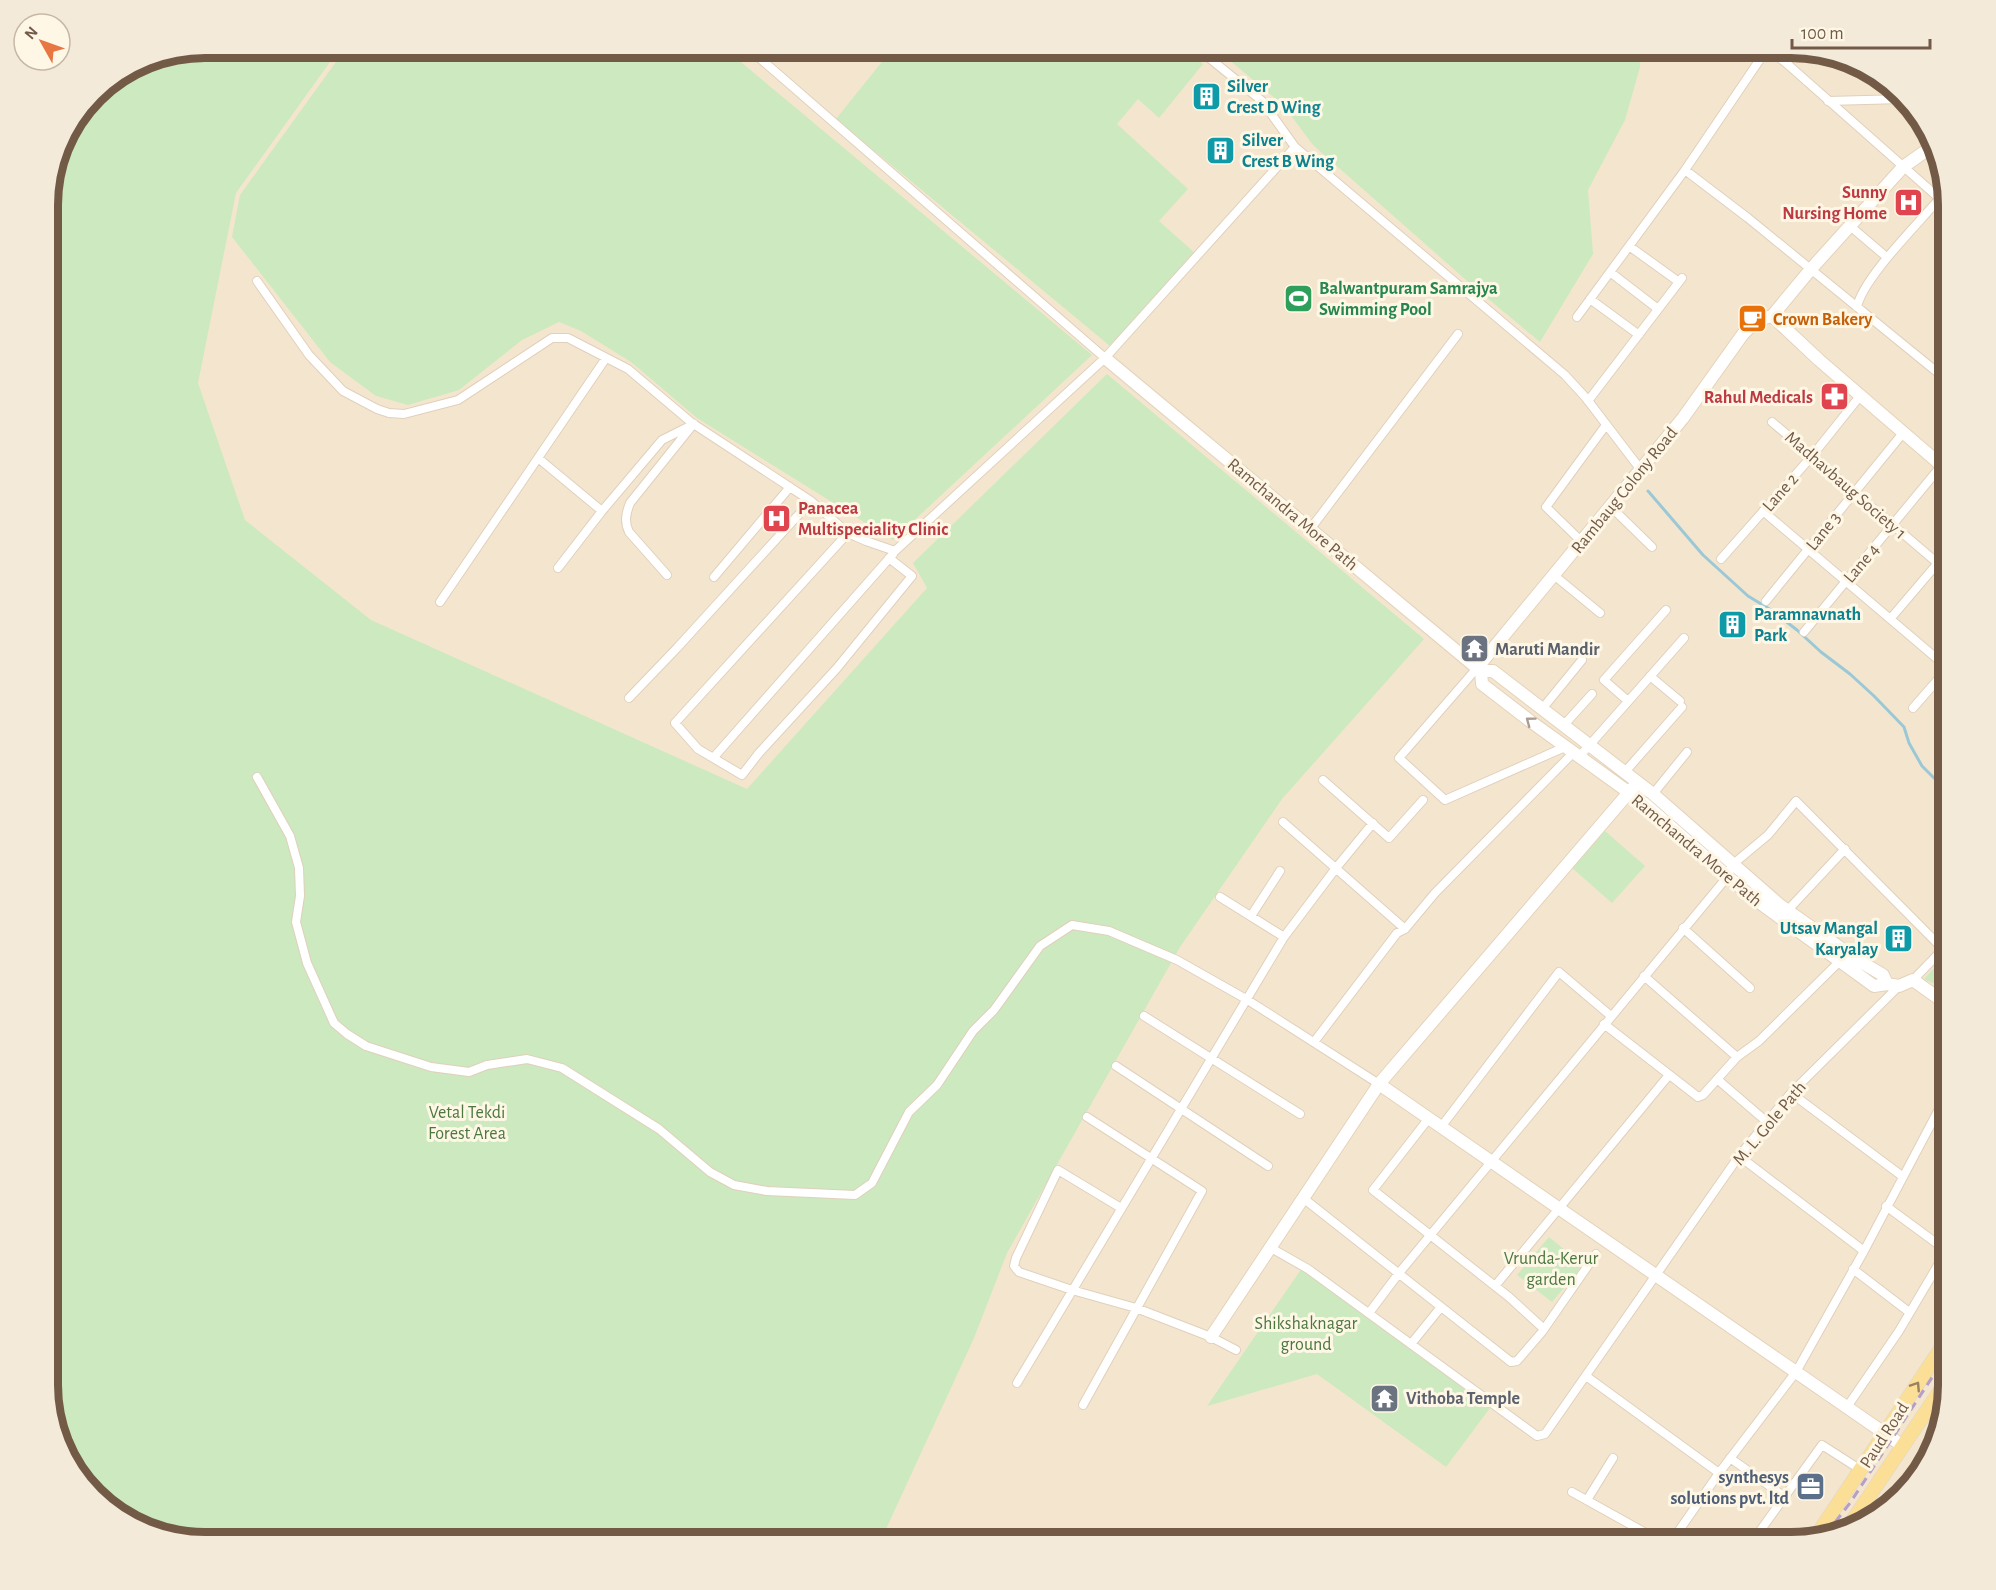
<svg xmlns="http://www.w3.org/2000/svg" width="1996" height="1590" viewBox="0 0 1996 1590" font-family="'Alegreya Sans',sans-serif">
	<rect width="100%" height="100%" fill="#fcf3e0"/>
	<path fill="#f4e6ce" d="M287,48H1791L1850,60L1894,87L1932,136L1948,206V1385L1940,1435L1909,1488L1860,1526L1790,1542H812L749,836L223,586L166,384Z"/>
	<path fill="#cce9bf" d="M206,48H340L236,193L198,383L245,520L371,620L747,789L927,588L913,563L1107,374L1424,639L1282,799L1180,947L1007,1253L974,1338L886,1529L876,1542H205L146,1530L102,1503L64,1454L48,1394V195L64,136L102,87L146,60Z
		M346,48H724L1092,355L893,540L697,418L631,362L581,331L559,322L522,340L459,390L408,405L376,396L330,362L232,237L240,195Z
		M893,48H1185L1203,64L1159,118L1138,99L1117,124L1188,189L1159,221L1196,254L1110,346L836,119Z
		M1215,48H1641L1640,67L1625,120L1588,190L1593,254L1540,342L1474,287L1313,145L1283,105Z
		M1605,831L1645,866L1612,903L1572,868Z
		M1948,953V990L1924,979Z
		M1549,1237L1583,1265L1552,1302L1517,1275Z
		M1302,1268L1490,1408L1446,1467L1317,1374L1207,1406Z"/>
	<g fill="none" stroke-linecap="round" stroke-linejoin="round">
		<path stroke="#9bc8d7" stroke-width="3" d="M1648,491L1703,555L1748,596L1771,610L1797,630L1821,652L1850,674L1874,696L1904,727L1909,743L1922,766L1948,792"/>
		<defs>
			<path id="street" d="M748,48L1105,358
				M1197,48L1262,101L1295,147L1565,375L1586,398L1641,470
				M1765,48L1785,62L1948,206
				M1828,101L1903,99
				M1685,170L1748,218L1948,381
				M1850,226L1883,254
				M1629,246L1679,282
				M1610,272L1658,309
				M257,281L309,355L343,391L377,409L389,413L404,414L458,400L552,338H568L628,369L692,423L811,501L848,533L866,541L895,551L1105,358L1295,147
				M1590,299L1639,335
				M1857,307C1863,278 1918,224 1939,199
				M1577,317L1685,170L1767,49
				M1588,401L1682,278
				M1772,422L1948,572
				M538,458L602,511
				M1611,507L1652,547
				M1763,511L1948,668
				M1311,528L1458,334
				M848,533L675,723L698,749L742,775L759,753L837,668L912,576L889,558
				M1582,542L1546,507L1606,425
				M1721,559L1812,456L1860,396
				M558,568L602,511L662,440L694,424
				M667,575L629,532C624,522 626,513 630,503L691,427
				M1555,576L1600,613
				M714,577L790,487
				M1766,601L1903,433
				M440,602L606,358
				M1891,618L1948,551
				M1804,632L1941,466
				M1477,668L1399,758L1445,800L1565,747
				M1650,676L1680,701
				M629,698L677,648L811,501
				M1628,701L1604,680L1666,610
				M1913,708L1948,668
				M1542,709L1582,660
				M1563,726L1592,694
				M714,757L893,554
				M1579,757L1684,638
				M1624,773L1682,707
				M257,777L290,836L299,868L300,896L296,922L307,963L334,1023L347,1034L366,1046L431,1067L469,1072L487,1065L527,1059L562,1068L659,1129L710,1172L734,1185L767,1191L855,1195L872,1183L909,1112L937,1085L973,1031L994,1010L1040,946L1072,925L1109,931L1177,960L1246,999L1379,1084
				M1323,780L1389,838L1423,800
				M1653,794L1687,752
				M1283,822L1405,929L1397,933L1314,1042
				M1220,897L1284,937
				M1787,911L1845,849
				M1251,916L1280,871
				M1683,928L1750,988
				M1405,929L1435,893L1573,753
				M1913,980L1948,944
				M1144,1016L1300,1114
				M1604,1024L1698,1097L1703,1095L1737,1057L1644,976
				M1737,1057L1759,1041L1840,961
				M1116,1066L1268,1166
				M1717,1079L1767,1122
				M1791,1093L1902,1176
				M1429,1118L1373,1190L1509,1297L1544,1329
				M1441,1127L1559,972L1611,1016
				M1739,1156L1864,1251
				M1303,1198L1511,1362L1517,1361L1542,1332L1596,1254
				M1886,1206L1947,1251
				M1121,1208L1058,1170L1016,1258L1014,1266L1019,1272L1072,1290L1136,1308L1211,1337L1236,1350
				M1271,1248L1308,1269L1537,1436L1545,1434L1739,1156L1791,1093L1899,986
				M1853,1269L1909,1312
				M1495,1286L1669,1075
				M1369,1313L1399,1273L1728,876L1732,865L1768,835L1796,801L1943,949
				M1411,1344L1441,1307
				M1586,1376L1719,1473
				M1017,1383L1284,937L1336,868L1373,823
				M1083,1405L1202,1191L1087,1117
				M1847,1407L1899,1331L1948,1248
				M1730,1458L1785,1497
				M1572,1492L1662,1542
				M1587,1500L1613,1458
				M1671,1542L1719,1473L1796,1372L1864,1251L1948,1092
				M1752,1542L1822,1445L1861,1470"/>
			<path id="secondary" d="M1772,316L1819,360L1948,471
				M1105,358L1477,668L1481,671H1493L1653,794L1781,906L1856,959L1883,975L1887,984
				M1477,668L1683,418L1743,334L1757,320L1772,316L1811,269L1903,167L1934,145
				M1481,671L1482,684L1530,721L1645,804L1749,895L1874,986L1887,984L1899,986L1913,980L1948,1005
				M1379,1084L1903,1446
				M1211,1337L1379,1084L1637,783"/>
			<path id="primary" d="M1847,1529L1948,1379
				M1819,1532L1948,1338"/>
		</defs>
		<use href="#street" stroke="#e0d0bc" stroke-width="10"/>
		<use href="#secondary" stroke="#e5d2ba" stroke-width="14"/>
		<use href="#primary" stroke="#ddd7d3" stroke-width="15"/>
		<use href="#street" stroke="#fff" stroke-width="8"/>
		<use href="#secondary" stroke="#fff" stroke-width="12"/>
		<use href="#primary" stroke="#fbdf97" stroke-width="14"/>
		<path stroke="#b69fc4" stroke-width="3" stroke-dasharray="9 6" stroke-linecap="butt" d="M1826,1534L1850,1503L1948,1353"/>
	</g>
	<defs><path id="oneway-chevron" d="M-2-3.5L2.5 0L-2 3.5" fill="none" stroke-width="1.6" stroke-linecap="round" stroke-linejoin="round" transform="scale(1.5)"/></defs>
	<use stroke="#aa9c91" href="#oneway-chevron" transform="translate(1530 721) rotate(-143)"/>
	<use stroke="#9b825f" href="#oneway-chevron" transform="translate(1916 1386) rotate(-57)"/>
	<defs>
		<symbol id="building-square" viewBox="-11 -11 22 22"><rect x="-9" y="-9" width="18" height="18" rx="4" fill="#0f9aa8" stroke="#fff7e6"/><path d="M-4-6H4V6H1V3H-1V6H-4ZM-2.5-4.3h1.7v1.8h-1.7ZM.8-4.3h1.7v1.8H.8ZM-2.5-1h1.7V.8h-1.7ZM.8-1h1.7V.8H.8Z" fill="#fff"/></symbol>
		<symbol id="hospital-square" viewBox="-11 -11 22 22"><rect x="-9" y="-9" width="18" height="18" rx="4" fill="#e0444e" stroke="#fff7e6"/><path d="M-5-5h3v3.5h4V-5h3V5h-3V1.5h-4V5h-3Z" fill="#fff"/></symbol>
		<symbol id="stadium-square" viewBox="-11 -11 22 22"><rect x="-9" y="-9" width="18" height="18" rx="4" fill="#2e9e5b" stroke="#fff7e6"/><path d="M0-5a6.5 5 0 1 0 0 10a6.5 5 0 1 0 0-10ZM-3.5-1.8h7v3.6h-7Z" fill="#fff"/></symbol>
		<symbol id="cafe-square" viewBox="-11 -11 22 22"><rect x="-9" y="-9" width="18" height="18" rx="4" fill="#e8710a" stroke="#fff7e6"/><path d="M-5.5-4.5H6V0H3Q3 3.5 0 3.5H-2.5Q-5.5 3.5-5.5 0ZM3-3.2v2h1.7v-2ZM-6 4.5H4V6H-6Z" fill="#fff"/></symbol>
		<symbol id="pharmacy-square" viewBox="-11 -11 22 22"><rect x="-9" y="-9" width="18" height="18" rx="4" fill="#e0444e" stroke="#fff7e6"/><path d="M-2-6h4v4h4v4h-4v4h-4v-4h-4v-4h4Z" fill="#fff"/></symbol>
		<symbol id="temple-square" viewBox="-11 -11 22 22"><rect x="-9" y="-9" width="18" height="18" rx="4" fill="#6b7280" stroke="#fff7e6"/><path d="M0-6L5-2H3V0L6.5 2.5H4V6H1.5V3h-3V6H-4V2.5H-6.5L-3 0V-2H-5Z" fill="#fff"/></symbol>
		<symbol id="office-square" viewBox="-11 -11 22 22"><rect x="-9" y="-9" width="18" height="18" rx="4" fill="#5c6f8a" stroke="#fff7e6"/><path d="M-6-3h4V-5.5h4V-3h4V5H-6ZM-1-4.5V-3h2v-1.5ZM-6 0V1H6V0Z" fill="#fff"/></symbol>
	</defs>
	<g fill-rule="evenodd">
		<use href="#building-square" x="1190" y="80" width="33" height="33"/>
		<use href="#building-square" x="1204" y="134" width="33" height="33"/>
		<use href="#hospital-square" x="1892" y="186" width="33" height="33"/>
		<use href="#stadium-square" x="1282" y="282" width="33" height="33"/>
		<use href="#cafe-square" x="1736" y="302" width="33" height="33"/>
		<use href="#pharmacy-square" x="1818" y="380" width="33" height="33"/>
		<use href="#hospital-square" x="760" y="502" width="33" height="33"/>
		<use href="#building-square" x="1716" y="608" width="33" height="33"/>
		<use href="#temple-square" x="1458" y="632" width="33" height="33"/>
		<use href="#building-square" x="1882" y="922" width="33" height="33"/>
		<use href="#temple-square" x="1368" y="1382" width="33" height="33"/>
		<use href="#office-square" x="1794" y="1470" width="33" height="33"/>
	</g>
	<g text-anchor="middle" stroke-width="6" stroke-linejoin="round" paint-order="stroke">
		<g font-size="18" font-weight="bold" fill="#0d838f" stroke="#fff7e6" text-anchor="start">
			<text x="1227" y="92">Silver<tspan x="1227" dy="21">Crest D Wing</tspan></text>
			<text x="1242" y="146">Silver<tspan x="1242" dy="21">Crest B Wing</tspan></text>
			<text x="1754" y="620">Paramnavnath<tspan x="1754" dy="21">Park</tspan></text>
			<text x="1878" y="934" text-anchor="end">Utsav Mangal<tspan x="1878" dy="21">Karyalay</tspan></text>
		</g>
		<g font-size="18" font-weight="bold" fill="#be3a42" stroke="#fff7e6" text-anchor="end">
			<text x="1887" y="198">Sunny<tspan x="1887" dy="21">Nursing Home</tspan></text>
			<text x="1813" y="403">Rahul Medicals</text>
			<text x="798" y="514" text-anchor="start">Panacea<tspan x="798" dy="21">Multispeciality Clinic</tspan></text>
		</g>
		<g font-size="18" font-weight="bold" fill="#27864d" stroke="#fff7e6" text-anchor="start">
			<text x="1319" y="294">Balwantpuram Samrajya<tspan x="1319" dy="21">Swimming Pool</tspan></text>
		</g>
		<g font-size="18" font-weight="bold" fill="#c56008" stroke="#fff7e6" text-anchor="start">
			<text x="1773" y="325">Crown Bakery</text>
		</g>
		<g font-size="18" fill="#725a47" stroke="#fff7e6">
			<text transform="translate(1846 485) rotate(41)" y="6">Madhavbaug Society 1</text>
			<text transform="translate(1624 490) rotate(-51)" y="6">Rambaug Colony Road</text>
			<text transform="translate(1780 492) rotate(-49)" y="6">Lane 2</text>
			<text transform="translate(1293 514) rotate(40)" y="6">Ramchandra More Path</text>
			<text transform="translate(1823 531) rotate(-51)" y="6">Lane 3</text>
			<text transform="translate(1861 563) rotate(-50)" y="6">Lane 4</text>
			<text transform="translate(1697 850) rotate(40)" y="6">Ramchandra More Path</text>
			<text transform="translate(1769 1123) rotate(-50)" y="6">M. L. Gole Path</text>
			<text transform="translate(1884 1435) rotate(-57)" y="6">Paud Road</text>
		</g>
		<g font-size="18" font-weight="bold" fill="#5b616d" stroke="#fff7e6" text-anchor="start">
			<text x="1495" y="655">Maruti Mandir</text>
			<text x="1406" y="1404">Vithoba Temple</text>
		</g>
		<g font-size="18" fill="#4c7840" stroke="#fff7e6">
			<text x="467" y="1118">Vetal Tekdi<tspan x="467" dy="21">Forest Area</tspan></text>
			<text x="1551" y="1264">Vrunda-Kerur<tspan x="1551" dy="21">garden</tspan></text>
			<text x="1306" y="1329">Shikshaknagar<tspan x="1306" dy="21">ground</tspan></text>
		</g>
		<g font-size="18" font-weight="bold" fill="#4e5e75" stroke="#fff7e6" text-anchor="end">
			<text x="1789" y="1483">synthesys<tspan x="1789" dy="21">solutions pvt. ltd</tspan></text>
		</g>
	</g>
	<path d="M0 0H1996V1590H0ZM205 58H1791A147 147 0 0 1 1938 205V1385A147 147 0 0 1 1791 1532H205A147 147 0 0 1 58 1385V205A147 147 0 0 1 205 58Z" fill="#f4ead9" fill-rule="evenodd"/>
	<path fill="none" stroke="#725a47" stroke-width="8" d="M205 58H1791A147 147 0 0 1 1938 205V1385A147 147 0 0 1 1791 1532H205A147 147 0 0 1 58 1385V205A147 147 0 0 1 205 58Z"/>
	<g transform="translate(42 42) rotate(310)"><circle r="28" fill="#fff7e6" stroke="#c7b8a6" stroke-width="1.5"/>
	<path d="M0-4.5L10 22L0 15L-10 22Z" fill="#e77643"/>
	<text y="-9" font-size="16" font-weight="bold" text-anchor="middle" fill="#725a47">N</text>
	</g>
	<path d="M1792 39v9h138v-9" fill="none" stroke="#725a47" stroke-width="3"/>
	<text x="1801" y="39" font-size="18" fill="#725a47" stroke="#fff7e6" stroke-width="4.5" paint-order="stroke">100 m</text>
</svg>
